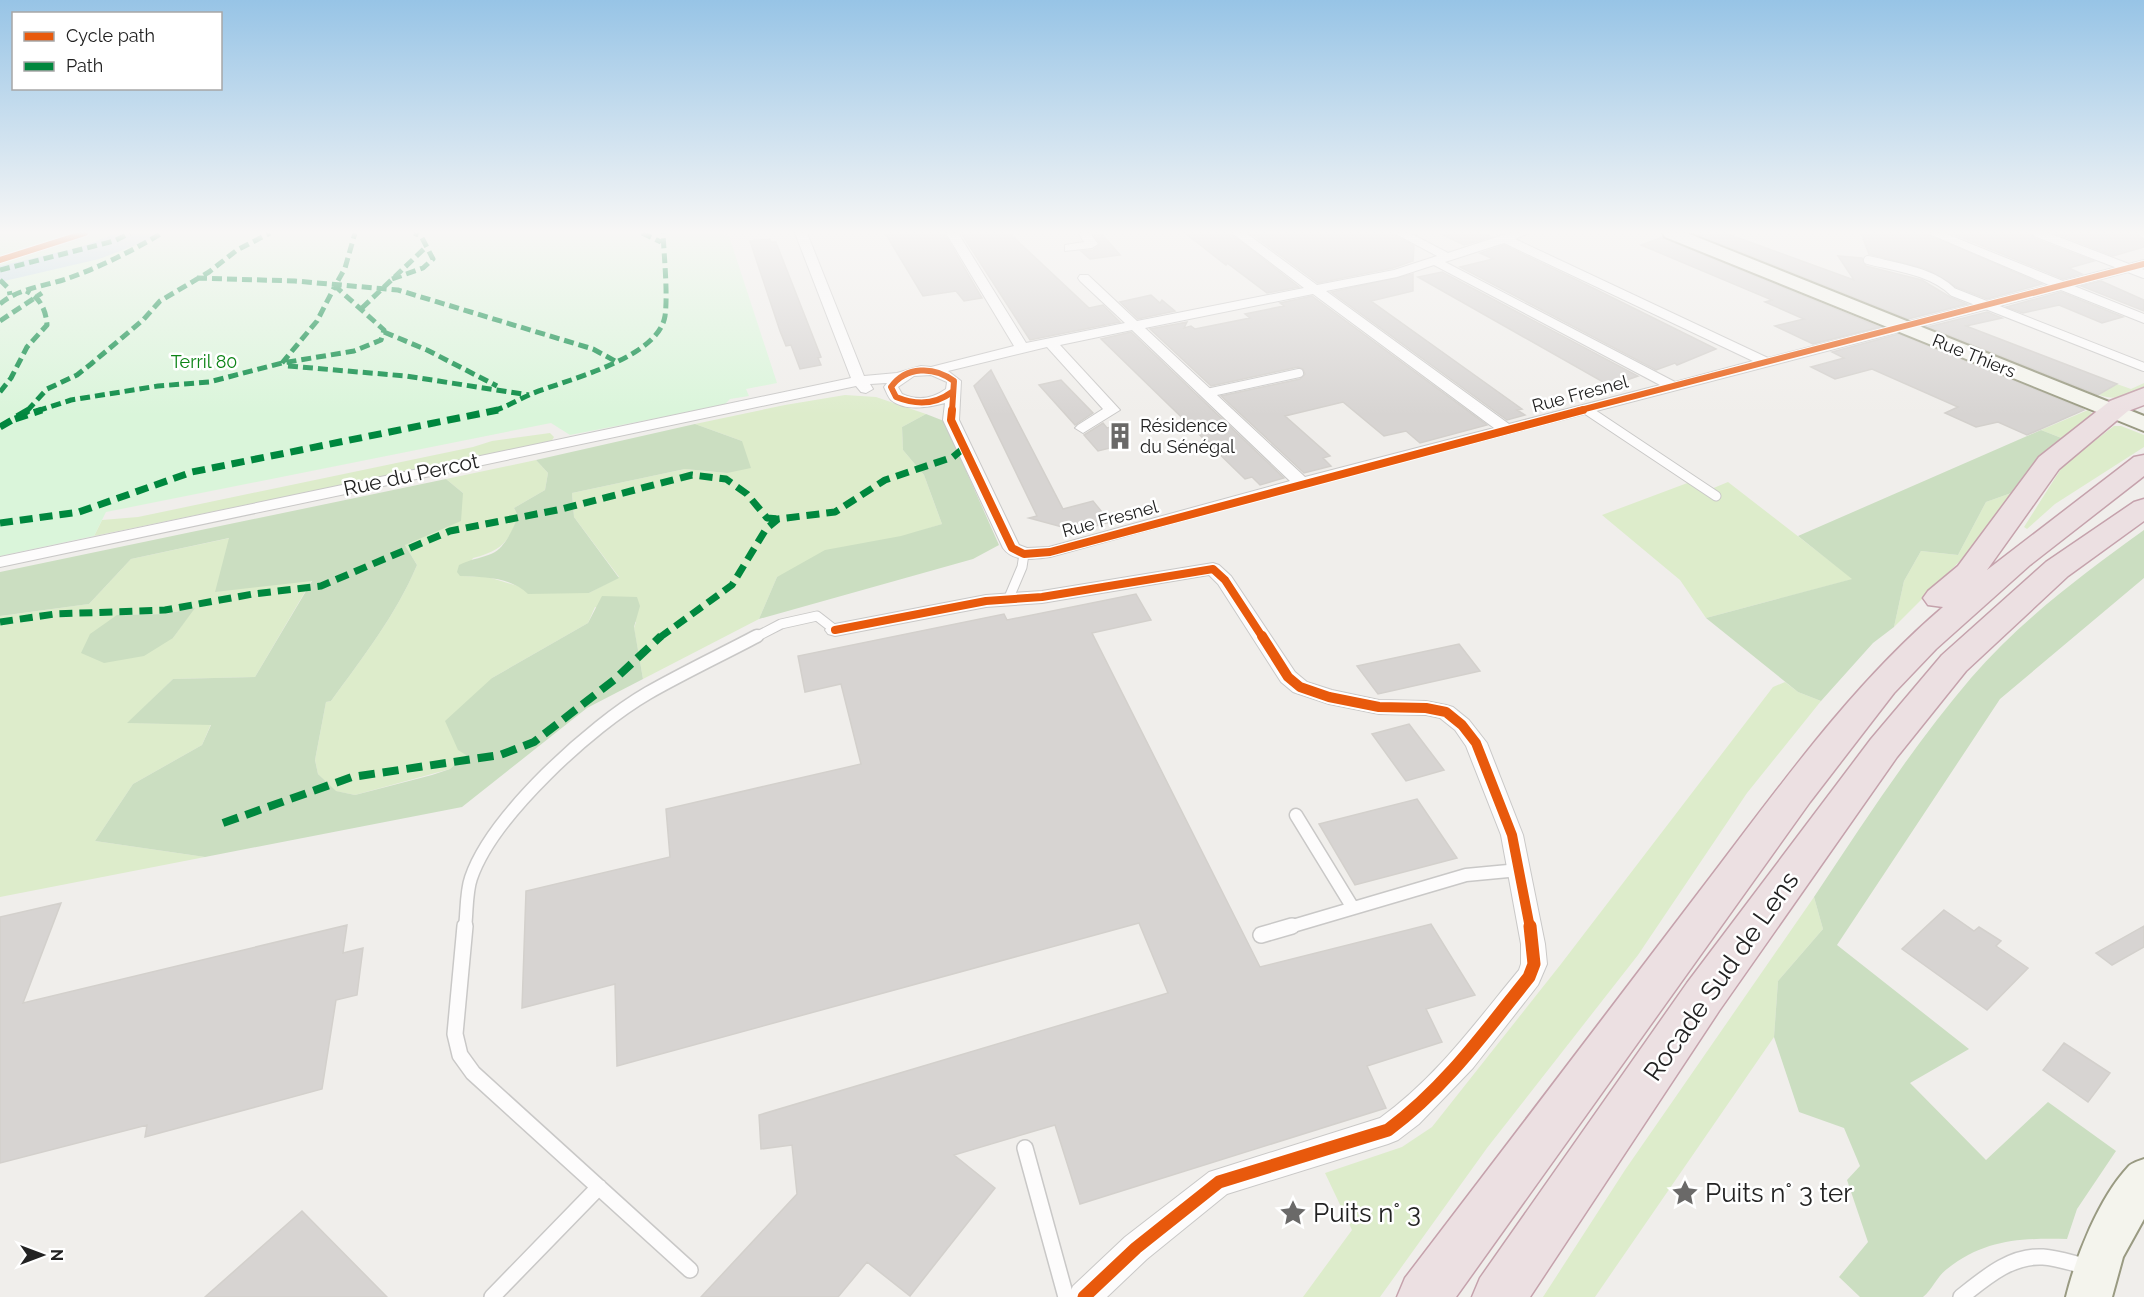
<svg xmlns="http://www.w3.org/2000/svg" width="2144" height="1297" viewBox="0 0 2144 1297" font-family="Raleway,sans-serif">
	<rect width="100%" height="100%" fill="#f0eeeb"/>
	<path fill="#ddeccb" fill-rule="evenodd" d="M2144,383V389C2127,396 2117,401 2099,395L2117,384L2131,389Z
		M845,395L876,397L926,414L902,427L903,450L924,475L942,524L777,577L759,619L643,679L634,628L636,622L595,607L588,623L492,678L466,755L450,769L355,795L335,791L318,774L315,760L326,702L331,701C363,657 396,615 417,565L405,545L463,493L446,479L536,460L548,473L545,490L514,508L518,516C509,543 500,551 473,558L461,576L488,577L521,587L589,593L619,577L574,517L572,493L685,469L727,473L742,441L695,424L785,405Z
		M2088,410L2094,415L2064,439L2041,430Z
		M2114,426H2121L2144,435V447L2055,504L2027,529L2024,527L2064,464Z
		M550,433L554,437L551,442L94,536L102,520L138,517L473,447L492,441Z
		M1690,482L1704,492L1728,482L1853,579L1706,618L1680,580L1602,515Z
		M2014,492L1976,545L1894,627L1904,581L1921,551L1958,555L1986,502Z
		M230,538L216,591L312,580L255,677L173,679L128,723L211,724L202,745L133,784L95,841L205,857L0,897V616L89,604L131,559ZM194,608L173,638L117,615L164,614Z
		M1785,682L1798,692L1821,701L1747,793L1638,955L1487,1148L1380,1297H1303L1352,1230L1325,1173L1402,1147L1432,1127L1561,964L1773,687Z
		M1814,897L1823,929L1778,981L1774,1037L1595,1297H1543L1625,1170Z"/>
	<path fill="#cbdec1" d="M926,414L944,421L999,545L973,559L759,619L777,577L825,550L901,536L942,524L924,475L903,450L902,427Z
		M695,424L742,441L751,468L727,473L685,469L572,493L574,517L619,578L589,593L528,594C510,577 484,577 460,576L457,572L459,565C470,559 487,557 495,552C506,545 514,527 518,516L514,508L545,490L548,473L536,460Z
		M2041,430L2064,439L2014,492L1986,502L1958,555L1921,551L1904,581L1894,627L1873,643L1821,701L1798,692L1706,618L1852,579L1798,536Z
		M446,479L463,493L461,521L405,545L417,565C396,615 363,657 331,701L326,702L315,760L318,774L336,791L355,795L432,775L450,769L466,755L458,750L445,721L492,678L588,623L602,596L637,597L640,606L634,627L643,679L587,708L462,807L205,857L95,841L133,784L202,745L211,725L127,723L173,679L255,677L312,581L215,592L229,538L131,559L89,604L0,616V572Z
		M2144,530V578L2000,699L1837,945L1969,1049L1910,1083L1986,1160L2048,1102L2116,1151L2077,1209L2067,1239C2022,1238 1985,1239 1947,1269C1937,1276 1933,1289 1923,1297H1860L1839,1277L1868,1242L1847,1180L1860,1166L1844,1128L1799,1112L1774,1037L1778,981L1823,929L1814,897C1864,822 1913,746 1971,678C2021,620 2083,574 2144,530Z
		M195,608L173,638L144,656L104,663L81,653L90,634L117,615L164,614Z"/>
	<path fill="#daf5da" d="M0,233H715L729,236L777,383L746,389L749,396L730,399L724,405L570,435L551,423L106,512L94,536L0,556Z"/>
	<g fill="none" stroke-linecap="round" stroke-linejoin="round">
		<path fill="#bfdbe3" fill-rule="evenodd" d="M117,233H156L152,239L99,259L0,282V266L81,247Z"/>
	</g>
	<path fill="#d7d4d2" stroke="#d3d0cc" stroke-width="1.5" d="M885,233H944L982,298L964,301L956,291L923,296Z
		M961,233H1009L1089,308L1103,305L1120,322L1030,340Z
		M1093,233H1101L1120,255L1090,259L1081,251L1093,250L1100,244Z
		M1185,233H1230L1299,287L1267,293L1227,263L1226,265Z
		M1250,233H1392L1414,246L1413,261L1393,268L1318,283Z
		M1439,233H1483L1491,237L1464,245Z
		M1694,233H1725L1854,280L1838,256L1862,258L1866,266L1922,280L1950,297L1967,304L1908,319Z
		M1861,233H1925L2042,284L1987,299L1956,287L1926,269L1869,254Z
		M1951,233H2031L2035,239L2094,261L2069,268L2082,274L2063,279Z
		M2055,233H2134L2144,240V247L2113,256Z
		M1663,237L1664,239L1880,327L1813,344L1775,326L1804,319L1765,302L1772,300L1641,245Z
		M770,239L771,242H776L777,245L821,357L818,358L821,365L800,369L791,345L786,346L780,331L750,241Z
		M1504,245L1579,281L1716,349L1677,365L1675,363L1656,370L1460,267L1493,259L1480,253Z
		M1442,272L1638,376L1610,386L1418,277Z
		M1413,274V291L1371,301L1522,409L1517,410L1525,415L1507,420L1331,292Z
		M2101,281L2144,300V311L2081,286Z
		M2061,292L2123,317L2102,323L2059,305L2023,313L2006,307Z
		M1151,295L1160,303L1162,300L1175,311L1138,319L1120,302Z
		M1312,296L1487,425L1420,443L1406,431L1384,436L1343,402L1285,416L1330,456L1323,458L1331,466L1304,473L1221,396L1300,379L1305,374L1303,369L1298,367L1211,386L1150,329L1187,322L1184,328L1191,326L1195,329L1250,318L1245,314L1284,306L1280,303Z
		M1987,312L2002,318L1966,326L2117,384L2098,395L1928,327Z
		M1131,332L1284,478L1260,485L1252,477L1245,479L1101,339Z
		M1899,334L2079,407L2084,410L2027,435L1998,422L1976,427L1945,413L1958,407L1872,369L1835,379L1811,367L1844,358L1832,352Z
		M991,370L1063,509L1093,501L1110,522L1077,531L1029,518L1037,516L974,386Z
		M1061,380L1093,413L1075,425L1039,385Z
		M1103,423L1107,428L1115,426L1130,443L1098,451L1084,435Z
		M1136,594L1151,620L1092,633L1260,967L1431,924L1475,995L1426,1009L1442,1042L1367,1066L1386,1108L1080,1204L1055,1125L954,1155L995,1188L910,1296L867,1262L838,1297H701L797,1194L792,1145L761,1149L759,1115L1168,993L1139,923L617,1066L615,984L522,1008L526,891L670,857L666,809L861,764L841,684L805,692L798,656L1004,614L1007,620Z
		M1459,644L1480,671L1378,694L1357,666Z
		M1409,724L1444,770L1406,781L1372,734Z
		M1417,799L1457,858L1355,885L1319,824Z
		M61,903L23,1003L347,925L343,953L363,948L357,995L336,1000L322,1089L145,1137L147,1125L0,1163V917Z
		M1944,910L1974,931L1979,927L2001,941L1996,946L2028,968L1987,1010L1902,949Z
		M2144,926V947L2112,965L2096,953Z
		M2064,1043L2110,1073L2088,1102L2043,1070Z
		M302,1211L387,1297H205Z"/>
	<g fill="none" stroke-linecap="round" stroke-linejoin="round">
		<defs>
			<path id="lane-far3" d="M2037,233L2144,274
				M1868,260C1896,267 1932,271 1953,292L2144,367
				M1207,393L1299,373
				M1587,410L1589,411"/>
			<path id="lane-far2" d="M1587,410L1716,496
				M1008,600L1022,567L1024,554
				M754,638L781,624L817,616L835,630"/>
			<path id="lane-far1" d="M1296,815L1353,908
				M465,928C467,912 466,892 471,878C492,816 591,726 648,693C683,673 721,655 757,636
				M1286,928L1466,875L1519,870"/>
			<path id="lane" d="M465,926L455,1034L460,1055L473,1073L690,1270
				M1261,935L1292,926
				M1025,1148L1066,1297
				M492,1297L599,1187
				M1961,1297C1985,1278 2011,1255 2043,1257C2059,1258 2074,1264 2089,1267"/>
			<path id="street" d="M795,233H807L864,376L897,373L921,366L931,367L1014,346L946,233H958L1026,343L1125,323L1080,281L1078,278L1080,275H1088L1137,321L1304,288L1232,233H1246L1317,285L1394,270L1437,256L1394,233H1410L1448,253L1509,233H1529L1515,239L1768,358L2049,285L1927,233H1944L2063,281L2144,260V268L2074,286L2144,314V323L2061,290L1308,486L1050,557C1034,559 1014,563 1003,548L943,420L945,403C930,407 905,412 891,400C888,397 886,391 884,387L887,383L870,384L873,389L866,393L861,392L856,386L0,567V557L851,378ZM1504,243L1753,361L1675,382L1445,262ZM1434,265L1660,385L1509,424L1326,291L1397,277ZM1313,294L1494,428L1305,477L1145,328ZM1132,330L1290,481L1049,547L1027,548L1019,545L959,420L961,381L948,371L1047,347L1103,409L1078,425L1075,428L1083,433L1120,410L1060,345ZM931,375L947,382L946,389C932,399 918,401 902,394L898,387L914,376Z
				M1078,233H1090L1098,244L1092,248L1065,251V245L1084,242Z
				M2136,233H2144V238Z
				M1213,563L1219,565L1231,576L1295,672L1307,682L1332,690L1379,700L1426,701L1446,705L1453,707L1469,720L1487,743L1523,835L1545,944L1547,964L1538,985L1473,1068L1419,1124L1398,1140L1388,1144L1227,1194L1147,1259L1107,1297H1068L1073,1286L1125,1237L1209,1172L1380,1118C1436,1078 1475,1023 1519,970L1521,964V944L1501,835L1466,746L1455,730L1440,718L1426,715L1379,714L1329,704L1293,692L1281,682L1218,584L1209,575L1042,603L986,607L835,636L828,634L825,630L828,626L835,624L986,595L1042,591Z"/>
			<path id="secondary" d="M1663,233H1687L2144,416V431L1665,237Z
				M2144,1159V1219L2123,1257L2112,1297H2066C2076,1256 2099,1198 2128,1167C2131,1163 2139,1161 2144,1159Z"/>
			<path id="highway" d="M2144,388V405L2128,411L2059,469L1987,570L2134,457L2144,455V476L2030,565L1936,649L1894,693L1810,802L1456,1297H1397L1405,1278C1503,1150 1601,1021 1699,892C1775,793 1848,688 1943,607L1928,605L1923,598L1928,591L1958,566L2039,457L2110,401Z
				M2144,499V521L2068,576L1966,671L1897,757L1719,1011L1530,1297H1472L1480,1278L1687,983L1871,739L1942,655L2046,562L2134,502Z"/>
		</defs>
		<use href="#lane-far3" stroke="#c9c8c7" stroke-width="10"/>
		<use href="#lane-far2" stroke="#c9c8c7" stroke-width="11"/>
		<use href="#lane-far1" stroke="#c9c8c7" stroke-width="15"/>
		<use href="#lane" stroke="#c9c8c7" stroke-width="18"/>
		<use href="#street" stroke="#c9c8c7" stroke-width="2"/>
		<use href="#secondary" stroke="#999a82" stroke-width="4"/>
		<use href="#highway" stroke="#c5a2ac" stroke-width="3"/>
		<use href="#lane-far3" stroke="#fdfcfc" stroke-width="8"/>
		<use href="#lane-far2" stroke="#fdfcfc" stroke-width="9"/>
		<use href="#lane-far1" stroke="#fdfcfc" stroke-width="12"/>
		<use href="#lane" stroke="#fdfcfc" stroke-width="15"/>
		<use href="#street" fill="#fdfcfc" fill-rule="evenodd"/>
		<use href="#secondary" fill="#f4f4ed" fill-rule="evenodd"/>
		<use href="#highway" fill="#ece0e2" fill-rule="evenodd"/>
		<path stroke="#00873e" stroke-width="5" stroke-dasharray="10 5" stroke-linecap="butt" d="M642,233L661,242
			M0,270L114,241L130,233
			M197,278L295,281L398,290L593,349L617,362
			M392,279L423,268L433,259L421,236L414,233
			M0,280L9,289L10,295
			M0,304C18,288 47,286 69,278C102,266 132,251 162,233
			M362,308L426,247
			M0,321L42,293
			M384,332L427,350L497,386
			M282,363L317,321L335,286
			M288,366L406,376L529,395
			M0,392L11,378L27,347L47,325C46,310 40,297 26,291
			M27,411L47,389L77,375L91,364L143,320L160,301L209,272L237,250L270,233
			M37,411L71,400L158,386L209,382L282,363L354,351L381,340L384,330L335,286L345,268L355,233
			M493,411C506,407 518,400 531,394C565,380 658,359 665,316C668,295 664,255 663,233"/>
		<path stroke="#00873e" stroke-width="7" stroke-dasharray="13 7" stroke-linecap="butt" d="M15,419L42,410
			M0,427L29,410
			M0,523L79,512L192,472L498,410
			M0,622L55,614L165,610L253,594L321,586L450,531L562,509L692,475L726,479L747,494L767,518L778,519
			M659,638L732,585L766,529L778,519L835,512L885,480L953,457L965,447"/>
		<path stroke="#00873e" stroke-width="8" stroke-dasharray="16 8" stroke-linecap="butt" d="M223,823L352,777L500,755L534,742L614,680L661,636"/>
		<defs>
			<path id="cycleway-far3" d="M0,260L85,233
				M952,411L954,381C934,366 906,366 891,387L896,397C916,405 935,405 952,392
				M1577,411L2144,264"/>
			<path id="cycleway-far2" d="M952,410L951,420L1012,548L1024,554L1050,552L1583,410
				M835,630L986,601L1042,597L1213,569L1225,580L1263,638"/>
			<path id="cycleway-far1" d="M1262,636L1288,677L1300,687L1329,697L1379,707L1426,708L1446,712L1462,725L1476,743L1512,835L1530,928"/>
			<path id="cycleway" d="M1084,1297L1136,1248L1219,1182L1388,1130C1445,1088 1485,1032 1529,977L1534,964L1530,926"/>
		</defs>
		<use href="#cycleway-far3" stroke="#fff" stroke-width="8"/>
		<use href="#cycleway-far2" stroke="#fff" stroke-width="10"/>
		<use href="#cycleway-far1" stroke="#fff" stroke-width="14"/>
		<use href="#cycleway" stroke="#fff" stroke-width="16"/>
		<use href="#cycleway-far3" stroke="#e8590c" stroke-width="6"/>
		<use href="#cycleway-far2" stroke="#e8590c" stroke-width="8"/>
		<use href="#cycleway-far1" stroke="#e8590c" stroke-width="10"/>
		<use href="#cycleway" stroke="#e8590c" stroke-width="13"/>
	</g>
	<linearGradient id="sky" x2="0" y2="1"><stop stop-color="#97c4e6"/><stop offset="0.56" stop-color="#f8f7f6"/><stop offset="1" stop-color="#f8f7f6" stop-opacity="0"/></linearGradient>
	<rect width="2144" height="415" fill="url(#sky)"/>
	<defs>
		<symbol id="building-bare" viewBox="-9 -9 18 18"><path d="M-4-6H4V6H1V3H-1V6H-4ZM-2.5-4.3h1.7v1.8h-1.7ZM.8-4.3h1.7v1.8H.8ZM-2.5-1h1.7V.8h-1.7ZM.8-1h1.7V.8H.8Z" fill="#6a6968" stroke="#fff" stroke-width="2.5" paint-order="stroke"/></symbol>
		<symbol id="sight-bare" viewBox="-9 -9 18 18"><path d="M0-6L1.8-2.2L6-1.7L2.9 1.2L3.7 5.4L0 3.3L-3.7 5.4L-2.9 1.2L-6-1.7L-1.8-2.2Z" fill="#6a6968" stroke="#fff" stroke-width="2.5" paint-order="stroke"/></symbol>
	</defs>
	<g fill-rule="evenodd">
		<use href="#building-bare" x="1101" y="417" width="38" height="38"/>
		<use href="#sight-bare" x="1666" y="1174" width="38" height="38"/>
		<use href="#sight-bare" x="1274" y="1194" width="38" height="38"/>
	</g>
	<g text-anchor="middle" stroke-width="5" stroke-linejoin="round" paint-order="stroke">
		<g font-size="18" fill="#222" stroke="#fff">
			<text transform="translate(1974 356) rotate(22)" y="6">Rue Thiers</text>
			<text transform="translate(1580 394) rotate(-15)" y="6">Rue Fresnel</text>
			<text transform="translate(1110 519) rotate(-15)" y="6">Rue Fresnel</text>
		</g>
		<g font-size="18" fill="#0c8416" stroke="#fff">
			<text x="204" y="368">Terril 80</text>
		</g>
		<g font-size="18" fill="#222" stroke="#fff" text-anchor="start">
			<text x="1140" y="432">Résidence<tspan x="1140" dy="21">du Sénégal</tspan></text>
		</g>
		<g font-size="21" fill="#222" stroke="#fff">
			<text transform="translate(411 475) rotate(-12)" y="7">Rue du Percot</text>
		</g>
		<g font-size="26" fill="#222" stroke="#fff">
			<text transform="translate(1721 976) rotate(-55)" y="9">Rocade Sud de Lens</text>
		</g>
		<g font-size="26" fill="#222" stroke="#fff" text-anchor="start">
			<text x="1705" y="1202">Puits n° 3 ter</text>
			<text x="1313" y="1222">Puits n° 3</text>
		</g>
	</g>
	<rect x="12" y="12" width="210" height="78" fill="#ffffff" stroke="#a7a7a7" stroke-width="1.5"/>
	<rect x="24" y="32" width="30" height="9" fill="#e8590c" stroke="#a7a7a7" stroke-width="1.5"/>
	<text x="66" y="42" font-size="18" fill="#222222">Cycle path</text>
	<rect x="24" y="62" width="30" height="9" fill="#00873e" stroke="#a7a7a7" stroke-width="1.5"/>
	<text x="66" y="72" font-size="18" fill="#222222">Path</text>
	<g transform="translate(42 1255) rotate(90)" stroke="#ffffff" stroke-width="4.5" paint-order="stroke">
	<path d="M0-4.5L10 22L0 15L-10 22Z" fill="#222222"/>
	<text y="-9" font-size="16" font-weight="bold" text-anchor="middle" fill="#222222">N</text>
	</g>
</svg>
